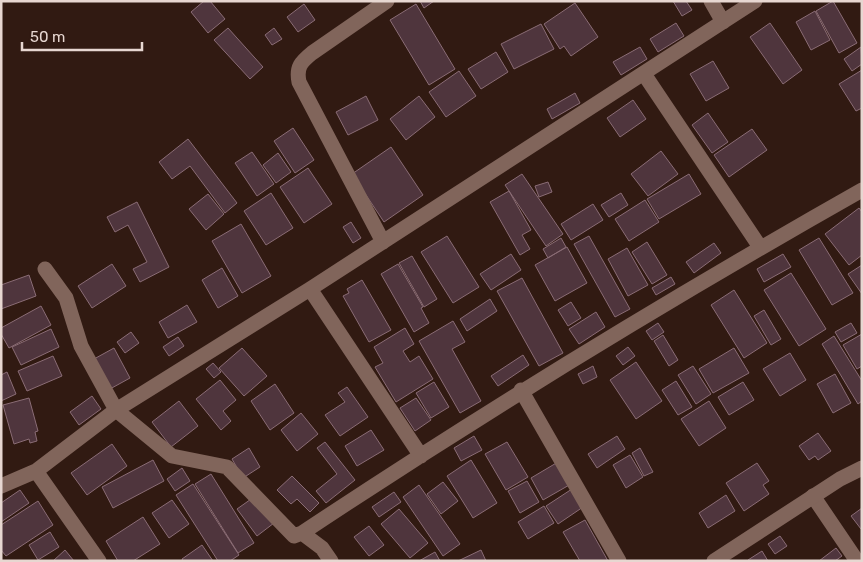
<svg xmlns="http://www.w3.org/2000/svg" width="863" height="562" viewBox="0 0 863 562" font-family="Rubik,sans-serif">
	<rect width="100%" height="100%" fill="#311a12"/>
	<path fill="#4f353d" stroke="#8a6c75" d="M204,1H210L225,19L208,33L191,12Z
		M420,1H434L424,8Z
		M673,1H686L692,10L682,16Z
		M833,1L857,43L839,53L816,11Z
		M575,3L598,37L571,56L564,46L560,49L544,24Z
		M304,4L315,20L298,32L287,17Z
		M416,4L455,69L429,85L390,20Z
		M815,11L830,40L811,50L796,22Z
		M676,23L684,36L658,52L650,39Z
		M770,23L802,70L783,84L750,37Z
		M541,24L554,49L514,69L501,44Z
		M228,28L263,67L250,79L214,40Z
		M274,28L282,39L272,45L265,35Z
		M640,47L647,59L621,75L613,62Z
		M861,47L862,64L852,71L844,59Z
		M496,52L508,72L481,89L468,69Z
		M713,61L729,88L706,101L690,74Z
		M862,70V108L856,111L839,84Z
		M459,71L476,96L446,117L429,92Z
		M575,93L580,103L552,119L547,109Z
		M366,96L378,120L348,135L336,112Z
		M419,96L435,117L406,140L390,119Z
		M633,100L646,119L620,137L607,118Z
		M708,113L728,142L712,153L692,125Z
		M293,128L314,160L295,173L274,141Z
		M752,129L767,150L729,177L714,155Z
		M188,139L237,203L225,213L190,166L172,179L159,162Z
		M391,147L423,195L384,222L352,174Z
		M661,151L678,174L648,196L631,174Z
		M252,152L274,184L257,196L235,163Z
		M278,153L291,172L276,183L263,165Z
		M308,168L332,204L304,223L280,187Z
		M522,174L563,234L546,246L505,185Z
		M689,174L701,194L659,219L647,199Z
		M548,182L552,192L539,197L535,186Z
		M509,191L531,230L522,235L530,249L520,255L490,202Z
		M271,193L293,228L266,245L244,211Z
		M621,193L628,205L609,217L601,205Z
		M208,194L224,214L206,230L189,209Z
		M645,200L659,222L629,241L615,219Z
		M137,202L169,267L140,282L133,269L147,262L128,225L115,232L107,217Z
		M593,204L603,220L571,240L561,224Z
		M859,208L862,212V255L849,265L825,234Z
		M351,222L361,238L353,243L343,227Z
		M241,224L271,276L242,293L212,241Z
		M447,236L479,287L453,303L421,252Z
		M589,236L630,309L615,317L574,244Z
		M561,238L566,247L548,258L543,249Z
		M819,238L853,293L832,305L799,250Z
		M647,242L667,275L652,284L632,252Z
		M714,243L721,253L694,273L686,262Z
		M567,247L587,283L555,301L535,265Z
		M627,248L648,285L628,296L608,259Z
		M511,254L521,270L491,290L480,274Z
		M783,254L791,267L764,282L757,269Z
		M412,256L437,299L424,307L399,263Z
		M112,264L126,286L92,308L78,286Z
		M398,264L423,307L421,308L429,323L414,332L381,274Z
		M862,265V294L848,274Z
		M222,268L238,296L218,308L202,280Z
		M791,273L826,329L799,346L764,290Z
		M29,275L36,296L1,309V285Z
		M671,277L675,284L656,295L652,288Z
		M522,278L563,353L539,366L497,291Z
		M362,280L391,330L369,342L343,296L349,293L347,289Z
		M734,290L767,343L744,358L711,305Z
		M490,299L497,311L467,331L460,319Z
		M571,302L581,318L568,326L558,310Z
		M187,305L197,322L168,338L159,322Z
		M41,306L51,325L9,348L1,334V328Z
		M764,310L781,339L771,345L754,316Z
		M596,312L605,327L579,344L569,329Z
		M453,321L465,342L452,349L481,401L460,413L419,341Z
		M658,323L664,332L652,340L646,331Z
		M851,323L857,333L841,342L835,332Z
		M405,328L414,344L403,351L410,362L419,356L433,379L396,402L375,367L383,363L374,347Z
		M51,329L59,347L21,365L12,347Z
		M131,332L139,343L125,353L117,342Z
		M862,334V366L857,369L843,345Z
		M663,335L678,360L669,366L654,341Z
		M834,336L862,381V401L858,404L822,344Z
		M178,337L184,346L169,356L163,347Z
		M628,347L635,356L623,365L616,356Z
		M114,348L130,378L110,389L94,359Z
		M242,348L267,376L244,396L219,368Z
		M734,348L749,373L713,393L699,369Z
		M790,353L806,380L780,396L763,369Z
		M523,355L529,365L498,386L491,376Z
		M53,356L62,376L27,391L18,371Z
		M636,362L662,401L636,419L610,380Z
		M213,363L221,372L214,378L206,369Z
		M593,366L597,377L583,384L578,374Z
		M693,366L711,394L696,404L678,375Z
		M7,372L16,394L1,401V375Z
		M835,374L851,403L833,413L817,384Z
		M220,380L236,400L223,411L231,421L221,430L196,399Z
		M676,381L692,407L678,415L662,390Z
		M434,382L449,407L431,418L416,393Z
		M743,382L754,400L729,415L718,397Z
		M275,384L294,413L270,430L251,401Z
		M347,387L368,417L340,436L325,415L345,402L338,393Z
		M92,396L101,409L79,425L70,412Z
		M29,398L38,431L35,432L37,441L30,443L29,439L14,444L3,405Z
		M416,398L431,420L415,431L400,408Z
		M179,401L198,426L171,447L152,422Z
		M709,401L726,428L699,446L681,419Z
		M301,413L318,434L297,451L281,430Z
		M371,430L384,450L357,466L345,446Z
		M818,433L831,451L818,460L815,456L809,460L799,446Z
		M474,436L482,450L461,461L454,448Z
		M617,436L625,449L597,468L588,454Z
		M325,442L355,480L326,503L316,491L337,474L317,448Z
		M507,442L528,477L506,490L485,454Z
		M112,444L127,466L87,495L71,473Z
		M249,448L260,467L243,478L232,459Z
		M640,448L653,472L644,476L632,453Z
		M630,455L643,477L626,488L613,465Z
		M153,460L164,481L113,508L102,487Z
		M471,460L497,503L473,518L447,476Z
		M558,462L571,484L543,500L531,478Z
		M757,463L769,481L763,485L769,494L744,511L726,483Z
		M182,468L190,481L175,491L167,479Z
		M211,474L254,543L238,553L195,484Z
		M292,476L319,503L310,512L297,499L291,504L277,490Z
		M527,481L539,502L520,513L508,491Z
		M443,482L458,501L441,514L427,494Z
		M193,484L239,555L230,561H218L176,495Z
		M419,485L460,544L443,556L403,497Z
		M575,487L586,505L558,524L546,506Z
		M20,490L29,503L1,522V503Z
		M394,492L401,502L379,517L372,507Z
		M726,495L735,511L708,528L699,513Z
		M254,497L274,523L257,536L237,509Z
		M172,500L189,524L169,538L152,513Z
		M38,501L53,525L6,556L1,550V525Z
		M544,506L554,523L528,539L518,522Z
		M862,508V529H861L851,516Z
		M399,509L428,543L410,558L381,524Z
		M143,517L160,544L133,561H118L106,541Z
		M585,520L608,561H580L563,532Z
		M369,526L384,545L369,556L354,537Z
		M50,532L59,547L38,560L29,545Z
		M780,536L787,546L775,554L768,544Z
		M202,545L213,561H183L182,559Z
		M836,548L842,556L835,561H819Z
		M65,550L74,561H53Z
		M481,550L486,561H458Z
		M762,551L768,561H748V560Z
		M435,552L440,561H419Z"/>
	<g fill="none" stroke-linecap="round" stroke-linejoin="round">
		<path stroke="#81655b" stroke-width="15" d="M711,1L723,22
			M644,74L760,247
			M383,242L299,82C296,67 301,62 312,53L387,1
			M45,269L66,298L81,346L116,410L172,456L227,467L294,536L302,533C484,412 671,298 862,190
			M310,289L421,456
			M521,390L619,561
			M36,471L99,561
			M1,486L36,471L116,410L310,289L755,1
			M813,496L857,561
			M302,533L322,548L331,561"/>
		<path stroke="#81655b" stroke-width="15" d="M714,561L840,479L862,468"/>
	</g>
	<rect width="863" height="562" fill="none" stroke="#e7d7d1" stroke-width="5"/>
	<path d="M22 42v8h120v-8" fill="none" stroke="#e7d7d1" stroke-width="2.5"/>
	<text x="30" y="42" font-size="15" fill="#e7d7d1" stroke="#311a12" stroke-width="4" paint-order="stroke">50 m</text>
</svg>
